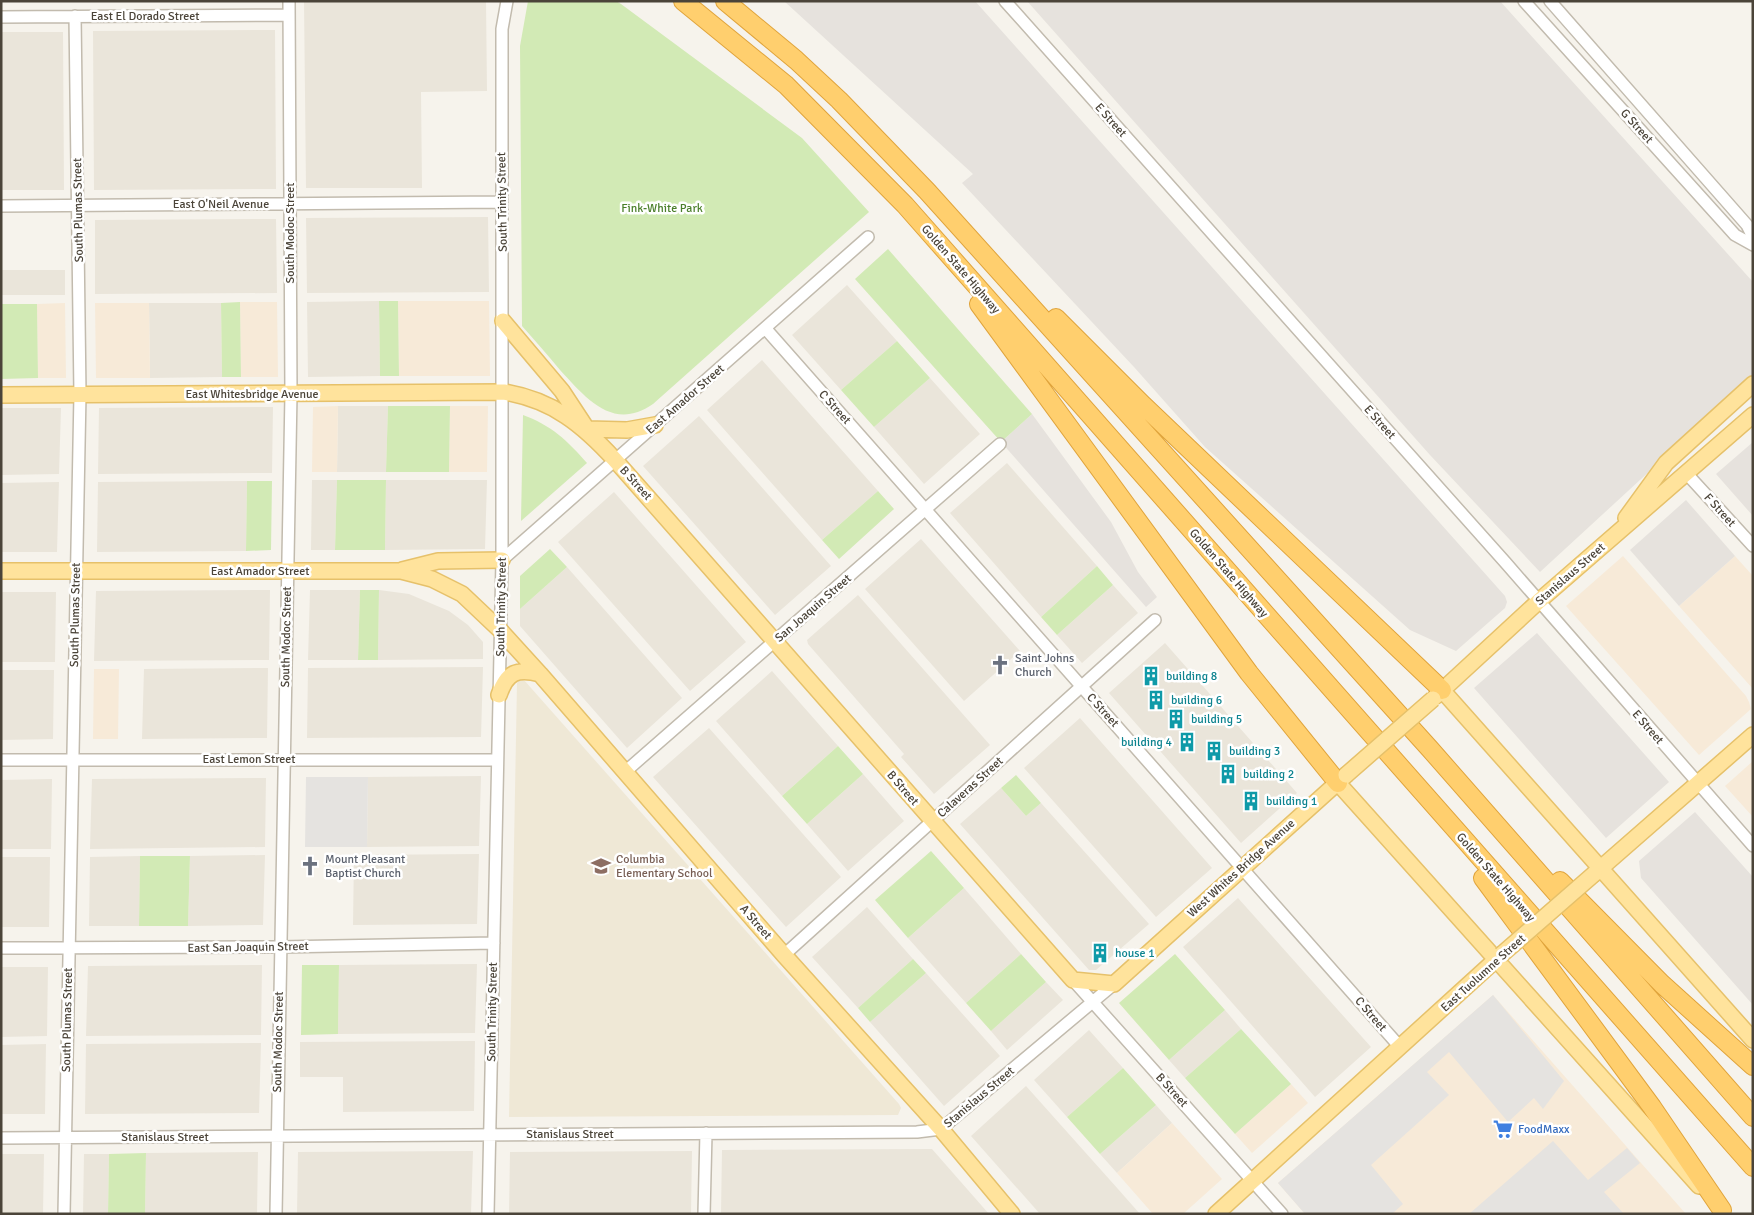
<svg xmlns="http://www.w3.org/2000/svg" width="1754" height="1215" viewBox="0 0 1754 1215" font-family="Signika,sans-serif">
	<rect width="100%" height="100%" fill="#f6f3ec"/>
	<path fill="#eae5da" d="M304,1H486L487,91L421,92L422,188H306Z
		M275,30L276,189L94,190L93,31Z
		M1,32H63L64,190H1Z
		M488,217L489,292L307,293L306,218Z
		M276,219L277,293L95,294V220Z
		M1,270H65V295H1Z
		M847,285L897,341L841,390L792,335Z
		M379,301L380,376L308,377L307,302Z
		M149,303H221L222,377L150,378Z
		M762,360L878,491L822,540L707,410Z
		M930,378L980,434L924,484L874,427Z
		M338,406H388L386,472H337Z
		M273,407L272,473L98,474L99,408Z
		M1,408H61L59,474L1,475Z
		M699,416L831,566L775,615L643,466Z
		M1007,463L1097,566L1041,617L950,513Z
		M312,480H337L335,550H311Z
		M386,480H487L485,549L385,550Z
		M247,481L246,551L97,552L98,482Z
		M59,482L57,552H1V483Z
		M614,492L746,642L690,691L558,542Z
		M921,539L1020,651L964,701L865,589Z
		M567,567L682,698L627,748L520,626V609Z
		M1113,585L1138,613L1082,663L1057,635Z
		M270,590L269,660L94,661L96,591Z
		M310,590H360L358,660H308Z
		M379,590L409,594L449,611L468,625L483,642V659L378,660Z
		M1,592H56L55,662H1Z
		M858,595L990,745L934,794L901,757L904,754L808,644L807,640Z
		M1165,643L1297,793L1241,843L1109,693Z
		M483,667L481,737L307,738L308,668Z
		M268,668L267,738L142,739L144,669Z
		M1,670H54L53,739L1,740Z
		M772,671L838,746L782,796L716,721Z
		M1080,718L1212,868L1156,917L1024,768Z
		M709,728L841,877L786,927L653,777Z
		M863,774L904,821L848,871L807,824Z
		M481,776L479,846L367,847L368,777Z
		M266,778L265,847L90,849L92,779Z
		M52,779L51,849H1V780Z
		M1001,788L1026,816L1041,803L1149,924L1096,970H1089L960,824Z
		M479,854L477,924L353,925L354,855Z
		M265,855L263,925L188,926L190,856Z
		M140,856L139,926H89L90,857Z
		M1,857H50L49,927H1Z
		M964,888L1021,954L966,1003L908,938Z
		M1238,898L1371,1047L1315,1097L1183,947Z
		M867,907L913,959L858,1008L812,957Z
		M477,964L475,1033L338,1034L339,965Z
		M262,965L261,1035L86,1036L88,966Z
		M1,967H48L47,1036L1,1037Z
		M926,973L1000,1056L944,1106L870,1022Z
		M1046,982L1063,1000L1007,1050L991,1031Z
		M1225,1010L1241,1029L1185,1078L1169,1060Z
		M1089,1030L1123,1068L1067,1117L1034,1080Z
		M475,1041L474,1111L343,1112V1077H300V1042Z
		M261,1043L259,1113L85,1114L86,1044Z
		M46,1044L45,1114H1V1045Z
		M1026,1086L1118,1189L1140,1214H1040L971,1136Z
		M1156,1105L1172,1123L1117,1173L1100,1154Z
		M932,1149L989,1214H721L722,1150Z
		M473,1151L471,1214H297L298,1152Z
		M692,1151L691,1214H509L510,1152Z
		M258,1152L257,1214H145L146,1153Z
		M1,1154H44L43,1214H1Z
		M84,1154H109L108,1214H83Z"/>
	<path fill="#f7ead8" d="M398,301H489L490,376H399Z
		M240,302H277L278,377H241Z
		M65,303L66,378H38L37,304Z
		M95,303H149L150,378H96Z
		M338,406L337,472H312L313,407Z
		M450,406H488L487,472H449Z
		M1623,556L1746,696L1749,702L1751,709L1699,755L1566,606Z
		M1735,556L1753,576V689L1679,606Z
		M94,669H119L118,739H93Z
		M1753,761V817L1725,786Z
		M1493,995L1686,1214H1305L1278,1183Z
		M1291,1084L1308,1103L1252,1153L1235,1134Z
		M1172,1123L1222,1179L1183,1214H1153L1117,1173Z"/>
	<path fill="#e6e2dd" d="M784,1H975L1505,596L1507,602L1505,608L1456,651L1410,630L1205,447L1134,367L962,183L973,174Z
		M1027,1H1500L1753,282V376L1540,572L1430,455Z
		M1032,414L1111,522L1138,572L1157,597L1146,607L1001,442Z
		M1753,442V516L1716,474Z
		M1686,500L1735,556L1679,606L1630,550Z
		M1537,633L1669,782L1606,838L1474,688Z
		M1695,812L1753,877V1005L1641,878L1639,861Z"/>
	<path fill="#efe8d6" d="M520,679L524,680L899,1104L901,1108L898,1115L509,1117L517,683Z"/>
	<path fill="#d2eab5" d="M528,1H616L621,4L802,138L869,212L653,404C613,432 586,398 560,370C548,355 535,341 522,326L520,46Z
		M888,249L1032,414L1001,442L855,279Z
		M379,301H398L399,376H380Z
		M240,302L241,377H222L221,303Z
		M1,304H37L38,378L1,379Z
		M897,341L930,378L874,427L841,390Z
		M388,406H450L449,472H386Z
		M523,415C551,425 568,441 587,463L521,521Z
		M337,480H386L385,550H335Z
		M247,481H272L271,550L246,551Z
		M878,491L894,509L839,559L822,540Z
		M550,549L567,567L520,609V576Z
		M1097,566L1113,585L1057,635L1041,617Z
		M360,590H379L378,660H358Z
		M838,746L863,774L807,824L782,796Z
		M1016,775L1041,803L1026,816L1001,788Z
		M931,851L964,888L908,938L875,900Z
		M140,856H190L188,926H139Z
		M1021,954L1046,982L991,1031L966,1003Z
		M1175,954L1225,1010L1169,1060L1119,1003Z
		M913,959L926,973L870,1022L858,1008Z
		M302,965H339L338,1034L301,1035Z
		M1241,1029L1291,1084L1235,1134L1185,1078Z
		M1123,1068L1156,1105L1100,1154L1067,1117Z
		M146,1153L145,1214H108L109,1154Z"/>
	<path fill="#e5e3e0" d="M306,777H368L367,847H305Z
		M1493,995L1564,1081L1543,1109L1534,1098L1508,1122L1449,1052L1427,1072L1449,1095L1371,1165L1403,1204L1392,1214H1305L1278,1183Z
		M1553,1141L1588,1180L1627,1148L1640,1163L1604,1192L1624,1214H1469Z"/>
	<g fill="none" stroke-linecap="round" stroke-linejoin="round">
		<defs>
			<path id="minor" d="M1005,1L1505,562L1753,846
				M1524,1L1735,235L1753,245
				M1550,1L1747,225L1753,237
				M1,17L289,15
				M1,206L502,202
				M765,328L1400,1047
				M1687,474L1753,546
				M502,560L868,237
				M1,760H497
				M626,771L1000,444
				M1,948L280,947L494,943
				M784,955L1155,620
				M1073,980L1282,1214
				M1,1138L917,1132L941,1129L1114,984
				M64,1214L80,394L75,16
				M276,1214L291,394L289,1
				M488,1214L502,560V29L507,1
				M704,1214L706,1133"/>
			<path id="major" d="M503,321L562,391L587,429L627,430L655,425
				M1,395L504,392C553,400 583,425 615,460L1073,980L1114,984L1346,775
				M1626,518L1666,463L1753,384
				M402,570L438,561L502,560
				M1,571H401L432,579L462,594L500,630L540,674L784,955L941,1129L1012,1214
				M1442,690L1753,1040
				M499,695C507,672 517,668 540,674
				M1436,696L1539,601L1753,415
				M1338,783L1699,1186
				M1594,874L1753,735
				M1216,1214L1501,955"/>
			<path id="highway" d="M683,1L786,85L905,205L1753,1167
				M725,1L796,60L839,100L927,191L1430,749L1753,1117
				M979,304L1249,673L1338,783
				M1056,318L1143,405L1442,690
				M1483,878L1652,1107L1722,1210
				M1560,881L1662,984L1753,1066"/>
		</defs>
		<use href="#minor" stroke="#c2bbae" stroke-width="14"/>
		<use href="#major" stroke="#e6c16a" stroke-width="18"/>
		<use href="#highway" stroke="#e0a43c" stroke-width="20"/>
		<use href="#minor" stroke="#fff" stroke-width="11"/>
		<use href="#major" stroke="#ffe39c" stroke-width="15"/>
		<use href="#highway" stroke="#ffcf6e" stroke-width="18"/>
		<defs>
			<path id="major-bridge" d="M1346,775L1433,699
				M1501,955L1594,874"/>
		</defs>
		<use href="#major-bridge" stroke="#e6c16a" stroke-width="18" stroke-linecap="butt"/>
		<use href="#major-bridge" stroke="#ffe39c" stroke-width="15"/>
	</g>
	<defs>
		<symbol id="church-bare" viewBox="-9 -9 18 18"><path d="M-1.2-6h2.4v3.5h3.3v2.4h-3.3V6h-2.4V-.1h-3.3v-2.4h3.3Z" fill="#6b7280" stroke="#fff" stroke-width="2.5" paint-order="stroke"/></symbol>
		<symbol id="building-bare" viewBox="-9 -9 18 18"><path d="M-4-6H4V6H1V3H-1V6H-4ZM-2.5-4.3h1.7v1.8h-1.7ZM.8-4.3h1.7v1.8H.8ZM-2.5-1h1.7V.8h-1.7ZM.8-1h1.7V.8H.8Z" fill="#0f9aa8" stroke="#fff" stroke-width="2.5" paint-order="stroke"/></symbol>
		<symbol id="school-bare" viewBox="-9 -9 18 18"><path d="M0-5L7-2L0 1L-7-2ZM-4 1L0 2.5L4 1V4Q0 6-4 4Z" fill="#8d6e63" stroke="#fff" stroke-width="2.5" paint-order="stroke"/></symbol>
		<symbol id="supermarket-bare" viewBox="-9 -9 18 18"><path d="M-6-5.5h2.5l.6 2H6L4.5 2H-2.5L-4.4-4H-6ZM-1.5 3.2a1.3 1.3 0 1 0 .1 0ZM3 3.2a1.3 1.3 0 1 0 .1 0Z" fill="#3f7fe0" stroke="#fff" stroke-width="2.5" paint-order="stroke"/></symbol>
	</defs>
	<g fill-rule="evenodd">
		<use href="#church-bare" x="986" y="651" width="28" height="28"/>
		<use href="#building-bare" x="1137" y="662" width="28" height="28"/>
		<use href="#building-bare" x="1142" y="686" width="28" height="28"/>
		<use href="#building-bare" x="1162" y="705" width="28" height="28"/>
		<use href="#building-bare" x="1173" y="728" width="28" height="28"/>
		<use href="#building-bare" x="1200" y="737" width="28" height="28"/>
		<use href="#building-bare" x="1214" y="760" width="28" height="28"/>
		<use href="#building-bare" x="1237" y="787" width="28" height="28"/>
		<use href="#church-bare" x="296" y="852" width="28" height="28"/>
		<use href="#school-bare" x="587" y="852" width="28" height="28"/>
		<use href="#building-bare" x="1086" y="939" width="28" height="28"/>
		<use href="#supermarket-bare" x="1489" y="1115" width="28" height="28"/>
	</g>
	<g text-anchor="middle" stroke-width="5" stroke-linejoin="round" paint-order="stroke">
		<g font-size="12" fill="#4b4439" stroke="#fff">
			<text x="145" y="20">East El Dorado Street</text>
			<text transform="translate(1111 120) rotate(48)" y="4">E Street</text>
			<text transform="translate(1637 126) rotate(48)" y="4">G Street</text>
			<text transform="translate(502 202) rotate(-91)" y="4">South Trinity Street</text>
			<text x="221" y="208">East O'Neil Avenue</text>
			<text transform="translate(78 210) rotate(-91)" y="4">South Plumas Street</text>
			<text transform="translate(290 233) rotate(-90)" y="4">South Modoc Street</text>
			<text transform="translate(961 269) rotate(49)" y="4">Golden State Highway</text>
			<text x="252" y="398">East Whitesbridge Avenue</text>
			<text transform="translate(685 399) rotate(-41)" y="4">East Amador Street</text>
			<text transform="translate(835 407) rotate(48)" y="4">C Street</text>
			<text transform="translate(1380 422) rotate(48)" y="4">E Street</text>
			<text transform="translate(636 483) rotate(48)" y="4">B Street</text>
			<text transform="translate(1720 510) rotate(48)" y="4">F Street</text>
			<text x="260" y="575">East Amador Street</text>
			<text transform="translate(1229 573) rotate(49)" y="4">Golden State Highway</text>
			<text transform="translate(1570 574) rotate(-41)" y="4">Stanislaus Street</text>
			<text transform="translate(501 607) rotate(-89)" y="4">South Trinity Street</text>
			<text transform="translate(813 608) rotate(-41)" y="4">San Joaquin Street</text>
			<text transform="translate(75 615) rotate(-89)" y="4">South Plumas Street</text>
			<text transform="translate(286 637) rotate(-89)" y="4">South Modoc Street</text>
			<text transform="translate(1103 710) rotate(48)" y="4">C Street</text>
			<text transform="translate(1648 727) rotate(49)" y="4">E Street</text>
			<text x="249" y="763">East Lemon Street</text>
			<text transform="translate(970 787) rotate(-42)" y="4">Calaveras Street</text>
			<text transform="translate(903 788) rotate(49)" y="4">B Street</text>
			<text transform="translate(1241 868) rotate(-42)" y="4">West Whites Bridge Avenue</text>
			<text transform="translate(1496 877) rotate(49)" y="4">Golden State Highway</text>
			<text transform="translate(756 922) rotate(49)" y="4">A Street</text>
			<text transform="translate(248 947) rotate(-1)" y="4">East San Joaquin Street</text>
			<text transform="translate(1483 973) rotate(-42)" y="4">East Tuolumne Street</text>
			<text transform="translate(492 1012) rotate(-89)" y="4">South Trinity Street</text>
			<text transform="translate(1371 1014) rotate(49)" y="4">C Street</text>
			<text transform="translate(67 1020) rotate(-89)" y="4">South Plumas Street</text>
			<text transform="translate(278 1042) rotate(-89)" y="4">South Modoc Street</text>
			<text transform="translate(1172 1090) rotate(48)" y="4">B Street</text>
			<text transform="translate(979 1097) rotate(-40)" y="4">Stanislaus Street</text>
			<text x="570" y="1138">Stanislaus Street</text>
			<text x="165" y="1141">Stanislaus Street</text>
		</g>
		<g font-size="12" fill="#4a7f2a" stroke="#fff">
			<text x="662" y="212">Fink-White Park</text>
		</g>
		<g font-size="12" fill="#5b616d" stroke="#fff" text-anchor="start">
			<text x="1015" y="662">Saint Johns<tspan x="1015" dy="14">Church</tspan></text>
			<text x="325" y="863">Mount Pleasant<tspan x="325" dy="14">Baptist Church</tspan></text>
		</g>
		<g font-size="12" fill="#0d838f" stroke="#fff" text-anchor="start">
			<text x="1166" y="680">building 8</text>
			<text x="1171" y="704">building 6</text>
			<text x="1191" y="723">building 5</text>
			<text x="1172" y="746" text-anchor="end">building 4</text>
			<text x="1229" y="755">building 3</text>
			<text x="1243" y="778">building 2</text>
			<text x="1266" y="805">building 1</text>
			<text x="1115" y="957">house 1</text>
		</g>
		<g font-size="12" fill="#785e54" stroke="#fff" text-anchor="start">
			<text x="616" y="863">Columbia<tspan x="616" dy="14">Elementary School</tspan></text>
		</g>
		<g font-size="12" fill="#366cbe" stroke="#fff" text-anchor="start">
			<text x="1518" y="1133">FoodMaxx</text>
		</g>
	</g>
	<rect width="1754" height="1215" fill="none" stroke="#4b4439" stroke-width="5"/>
</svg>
